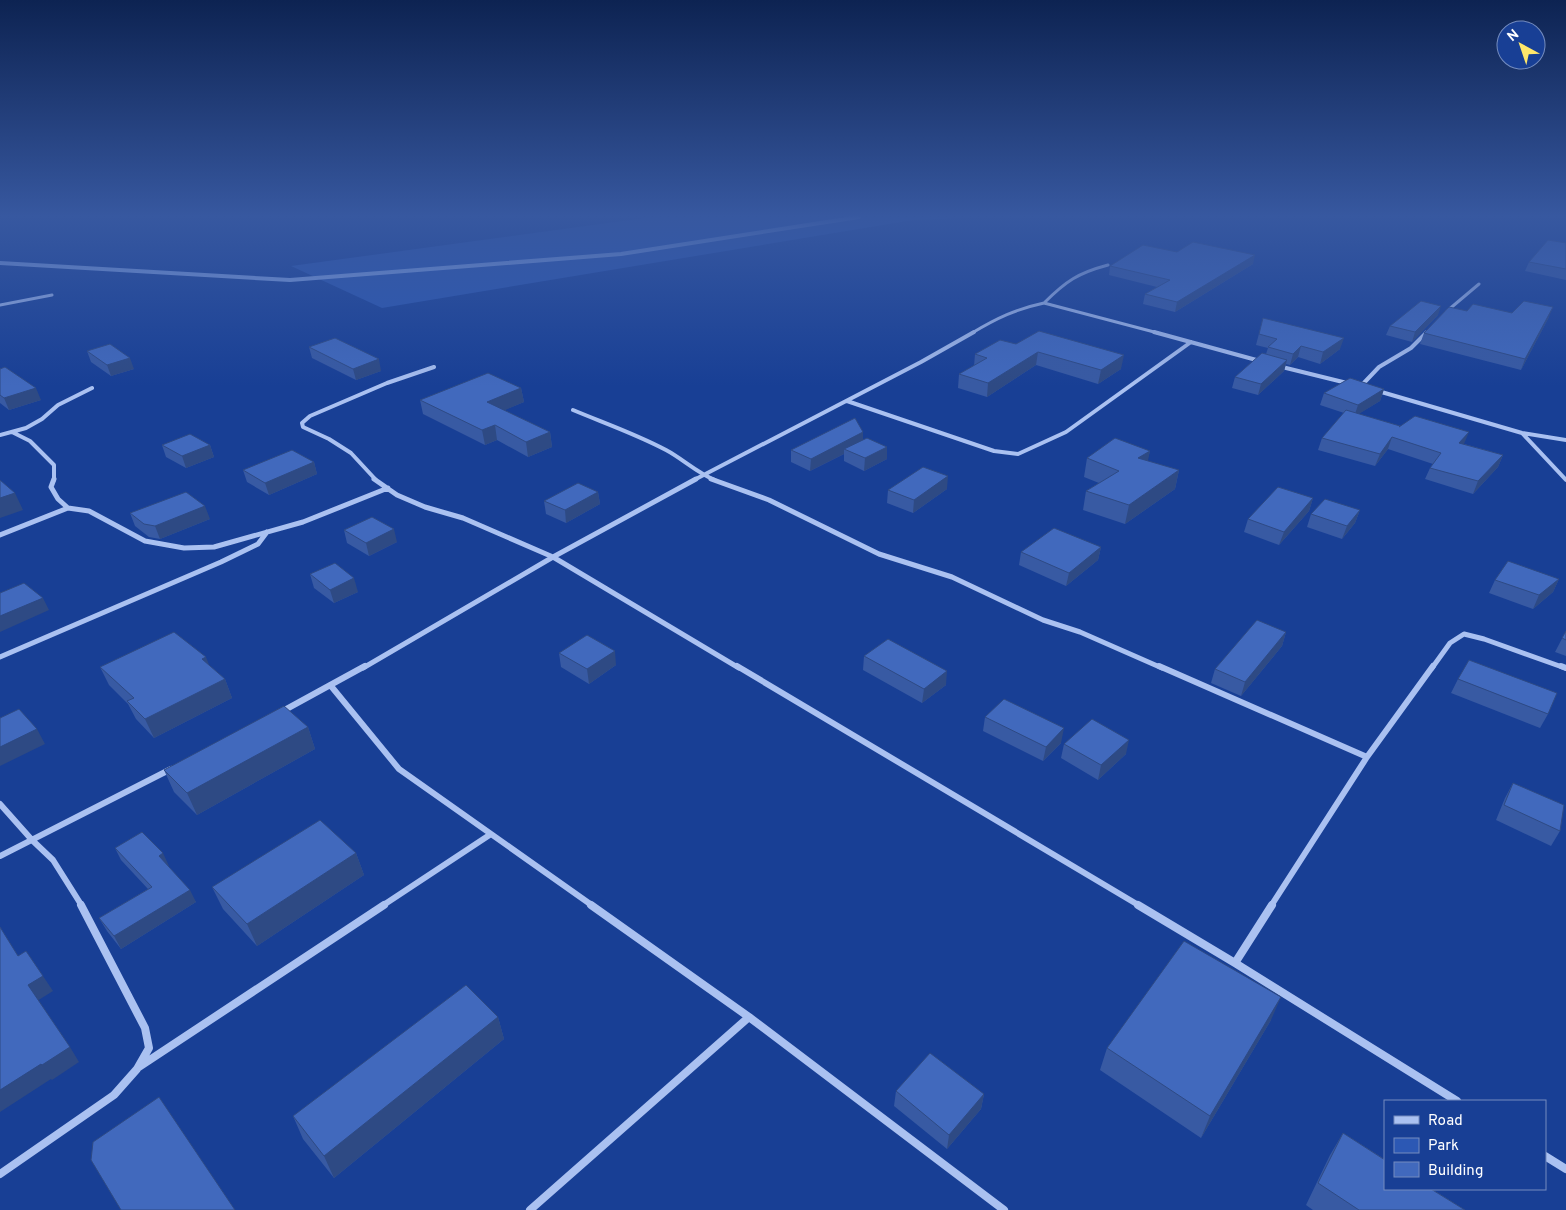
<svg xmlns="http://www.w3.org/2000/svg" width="1566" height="1210" viewBox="0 0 1566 1210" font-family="Overpass,sans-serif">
	<rect width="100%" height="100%" fill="#183f95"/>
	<path fill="#2c58b4" d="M652,217H988L913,220L382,308L291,266Z"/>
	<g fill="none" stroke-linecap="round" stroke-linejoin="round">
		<path stroke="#9dbaf3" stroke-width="4" d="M0,263L290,280L621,254L859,217"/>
		<path stroke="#aac1f1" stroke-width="3" d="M1108,265C1078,273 1066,281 1044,303L1158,333
			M0,305L52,295
			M1447,311L1479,284
			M972,333C997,318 1016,309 1044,303"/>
		<path stroke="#aac1f1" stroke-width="4" d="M1154,332L1260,361
			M1278,366L1347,383
			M1360,387L1379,367L1411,348L1427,332
			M1378,391L1522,433L1566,440
			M847,401L994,451L1018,454L1066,432L1191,342
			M573,410C604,423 636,434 666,450C683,459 697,473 715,480
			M12,432L30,441L54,465V480
			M1522,433L1566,480
			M0,435L26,428L42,419L58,405L92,388
			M376,480L351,453L329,439L303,427L302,423L310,416L387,383L434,367
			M694,480L921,362L974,332"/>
		<path stroke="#aac1f1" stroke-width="5" d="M374,479L397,495L425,507L463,518L553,557L739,668
			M711,479L769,500L879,554L952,577L1043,620L1080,632L1162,668
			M68,508L89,511L145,541L184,548L214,547L303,522L388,488
			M0,535L68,508L58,499L51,487L54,479
			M0,657L221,562L258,544L267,532
			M363,668L553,557L696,479
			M1432,668L1450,643L1464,634L1484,639L1565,668"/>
		<path stroke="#aac1f1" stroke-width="6" d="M737,666L1140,906
			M1159,666L1367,757
			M1561,666L1566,668
			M331,686L399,769L593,906
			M281,712L365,666
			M0,804L32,840L53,860L82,906
			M0,856L171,769
			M382,906L491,834
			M1271,906L1367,757L1433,666"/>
		<path stroke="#aac1f1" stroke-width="8" d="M591,905L749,1017L1004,1210
			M1138,905L1235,963L1457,1101
			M1235,963L1272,905
			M139,1067L384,905
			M1545,1156L1566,1169
			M0,1174L114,1095L137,1069L149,1048L145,1028L81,905
			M530,1210L749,1017"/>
	</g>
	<path fill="#385aa3" d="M1566,243V280L1525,271L1529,262Z
		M1177,252L1253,264L1175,312L1143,304L1145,294L1157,287L1109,275L1110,266Z
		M1467,311L1512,313L1549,317L1521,370L1420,344L1424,333Z
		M1438,315L1412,342L1386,335L1390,326Z
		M1263,318L1340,349L1320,364L1298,357L1290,365L1286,364L1284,371L1258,395L1232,388L1235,377L1266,354L1268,348L1256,345Z
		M1016,344L1121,369L1098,384L1036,365L987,397L958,388L959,374L974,366L975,354Z
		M309,347L381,371L356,380L312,358Z
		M87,351L134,369L111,376L91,362Z
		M0,369L41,400L9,410L0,403Z
		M521,388L524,402L504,410L550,432L552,447L528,457L497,440L485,445L423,414L420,400Z
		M1384,389L1380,401L1358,414L1503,455L1498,467L1473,494L1425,479L1430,468L1433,464L1388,449L1375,466L1318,450L1322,438L1344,413L1320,405L1324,393Z
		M863,432V440L887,447V459L864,471L844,461V454L810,471L791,462V450Z
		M162,445H210L214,457L186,468L166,457Z
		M1150,451L1147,461L1179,470L1175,489L1125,524L1083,510L1086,491L1099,483L1084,477L1087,458Z
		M314,462L317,474L269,495L247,482L243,470Z
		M947,489L913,513L887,503L888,490Z
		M598,492L600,504L566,523L546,514L544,501Z
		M1313,498L1309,511L1279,545L1244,532L1248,519Z
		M1360,510L1355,523L1342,539L1307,527L1311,514Z
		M130,513L210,519L160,539L149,537L135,526Z
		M344,530L397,542L369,556L347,543Z
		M1101,547L1098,560L1066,586L1019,565L1021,552Z
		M310,574L358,592L334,603L314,588Z
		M1559,579L1553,592L1533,609L1489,593L1495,580Z
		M1566,631V656L1555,652Z
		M1286,632L1282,646L1241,696L1211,683L1215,669Z
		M559,653L616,665L589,684L561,667Z
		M864,656L946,685L922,703L863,670Z
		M209,665L225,679L232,698L154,738L136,719L128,704L109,685L100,667Z
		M1458,679L1548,714L1540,728L1451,693Z
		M985,717L1061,743L1043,761L983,731Z
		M308,727L315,749L197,815L174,792L164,770Z
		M1064,744L1126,754L1098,780L1061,758Z
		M1513,783L1560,831L1551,846L1496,820L1505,798Z
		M115,848L169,866H168L196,902L121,949L107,931L99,918L148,889L121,860Z
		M356,853L364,875L257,946L223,909L212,887Z
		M498,1017L504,1039L334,1178L303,1139L293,1116Z
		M1271,1020L1201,1138L1100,1070L1107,1048Z
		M896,1091L984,1094L981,1109L947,1149L894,1106Z
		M1343,1133L1465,1210H1313L1306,1205L1330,1155Z"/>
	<path fill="#2e4a84" d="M1255,255L1253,264L1175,312L1177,302Z
		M1441,306L1438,315L1412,342L1415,332Z
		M1553,307L1549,317L1521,370L1525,359Z
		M1344,338L1340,349L1320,364L1323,352Z
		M1301,346L1298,357L1290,365L1293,354Z
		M1038,352L1036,365L987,397L988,383Z
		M1124,355L1121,369L1098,384L1101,370Z
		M130,358L134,369L111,376L107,365Z
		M379,359L381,371L356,380L353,369Z
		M1287,360L1284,371L1258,395L1261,384Z
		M36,388L41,400L9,410L4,398Z
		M521,388L524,402L489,417L487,402Z
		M1384,389L1380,401L1354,417L1358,405Z
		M495,425L497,440L485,445L482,430Z
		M550,432L552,447L528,457L526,442Z
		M863,432V444L844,449V454L810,471L811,459Z
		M1469,432L1464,444L1454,455L1459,443Z
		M1392,437L1388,449L1375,466L1380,454Z
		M210,445L214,457L186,468L182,456Z
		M887,447V459L864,471L865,458Z
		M1150,451L1146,470L1138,458Z
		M1503,455L1498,467L1473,494L1478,481Z
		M314,462L317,474L269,495L265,483Z
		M1179,470L1175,489L1125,524L1129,505Z
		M948,476L947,489L913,513L914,500Z
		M598,492L600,504L566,523L565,510Z
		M15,493L23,510L0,518V498Z
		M1313,498L1309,511L1279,545L1284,532Z
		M205,506L210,519L160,539L155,526Z
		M1360,510L1355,523L1342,539L1347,526Z
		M394,529L397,542L369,556L366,543Z
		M1101,547L1098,560L1066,586L1069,573Z
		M354,578L358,592L334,603L330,590Z
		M1559,579L1553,592L1533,609L1539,595Z
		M43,598L49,610L0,632V616Z
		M1286,632L1282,646L1241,696L1245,682Z
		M615,651L616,665L589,684L587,669Z
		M206,657L213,675L202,659Z
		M947,671L946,685L922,703L924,689Z
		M225,679L232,698L154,738L145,719Z
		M308,727L315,749L197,815L187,793Z
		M1064,728L1061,743L1043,761L1046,747Z
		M37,729L45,744L0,766V747Z
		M1129,740L1126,754L1098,780L1101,765Z
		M163,853L169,866L165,868L159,856Z
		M356,853L364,875L257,946L247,924Z
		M190,890L196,902L121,949L114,936Z
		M43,976L53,991L37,1001L28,985Z
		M1281,997L1271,1020L1201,1138L1210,1116Z
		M498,1017L504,1039L334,1178L324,1156Z
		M70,1047L79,1062L52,1080L51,1079L0,1112V1090L41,1064Z
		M984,1094L981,1109L947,1149L949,1135Z"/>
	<path fill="#4169bd" stroke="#2e4a84" d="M1548,240L1566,243V269L1529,262Z
		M1193,242L1255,255L1177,302L1145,294L1170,280L1110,266L1143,245L1177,252Z
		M1421,301L1441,306L1415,332L1390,326Z
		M1524,301L1553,307L1525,359L1424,333L1449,307L1467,311L1473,304L1512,313Z
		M1263,318L1344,338L1323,352L1301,346L1293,354L1268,347L1277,339L1259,334Z
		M1039,331L1124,355L1101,370L1038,352L988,383L959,374L987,358L975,354L1000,340L1016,344Z
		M335,338L379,359L353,369L309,347Z
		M110,344L130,358L107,365L87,351Z
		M1262,353L1287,360L1261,384L1235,377Z
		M5,367L36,388L4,398L0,395V369Z
		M488,373L521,388L487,402L550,432L526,442L495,425L482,430L420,400Z
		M1350,378L1384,389L1358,405L1324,393Z
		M1346,410L1400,426L1399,427L1415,416L1469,432L1459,443L1503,455L1478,481L1430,468L1441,453L1392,437L1380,454L1322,438Z
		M855,418L863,432L811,459L791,450Z
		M190,434L210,445L182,456L162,445Z
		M867,438L887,447L865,458L844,449Z
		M1115,438L1150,451L1138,458L1179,470L1129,505L1086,491L1119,471L1087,458Z
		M292,450L314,462L265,483L243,470Z
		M923,467L948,476L914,500L888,490Z
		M0,480L15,493L0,498Z
		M578,483L598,492L565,510L544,501Z
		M1278,487L1313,498L1284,532L1248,519Z
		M186,492L205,506L155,526L144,524L130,513Z
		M1325,499L1360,510L1347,526L1311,514Z
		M372,517L394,529L366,543L344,530Z
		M1054,528L1101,547L1069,573L1021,552Z
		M1508,561L1559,579L1539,595L1495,580Z
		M335,563L354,578L330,590L310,574Z
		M24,583L43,598L0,616V593Z
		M1257,620L1286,632L1245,682L1215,669Z
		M1566,631V640L1562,638Z
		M174,632L206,657L202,659L225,679L145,719L127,701L134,698L100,667Z
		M587,635L615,651L587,669L559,653Z
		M888,639L947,671L924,689L864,656Z
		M1469,660L1557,693L1548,714L1458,679Z
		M1004,699L1064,728L1046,747L985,717Z
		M284,706L308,727L187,793L164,770Z
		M19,709L37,729L0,747V718Z
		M1092,719L1129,740L1101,765L1064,744Z
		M1513,783L1564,805L1560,831L1504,805Z
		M320,820L356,853L247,924L212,887Z
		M142,832L163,853L159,856L190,890L114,936L99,918L152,887L115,848Z
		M0,927L18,956L26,951L43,976L28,985L70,1047L42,1065L41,1064L0,1090Z
		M1184,941L1281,997L1210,1116L1107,1048Z
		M466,985L498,1017L324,1156L293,1116Z
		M930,1053L984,1094L949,1135L896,1091Z
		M159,1097L235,1210H121L91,1160L93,1142Z
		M1343,1133L1385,1160V1189H1431L1465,1210H1359L1318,1183Z"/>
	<linearGradient id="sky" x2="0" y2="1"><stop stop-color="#0d2352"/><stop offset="0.56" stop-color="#3758a0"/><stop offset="1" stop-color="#3758a0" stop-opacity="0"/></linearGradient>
	<rect width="1566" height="386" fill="url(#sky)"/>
	<rect x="1384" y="1100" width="162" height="90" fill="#183f95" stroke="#748cbf"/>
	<rect x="1394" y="1116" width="25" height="8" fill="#aac1f1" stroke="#748cbf"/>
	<text x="1428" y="1125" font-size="15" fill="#ffffff">Road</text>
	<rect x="1394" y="1138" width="25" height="15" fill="#2c58b4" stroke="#748cbf"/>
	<text x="1428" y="1150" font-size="15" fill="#ffffff">Park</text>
	<rect x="1394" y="1162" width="25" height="15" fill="#4169bd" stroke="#748cbf"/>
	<text x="1428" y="1175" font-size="15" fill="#ffffff">Building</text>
	<g transform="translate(1521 45) rotate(320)"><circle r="24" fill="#183f95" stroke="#748cbf"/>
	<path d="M0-4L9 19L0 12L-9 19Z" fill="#ffe76a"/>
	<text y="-8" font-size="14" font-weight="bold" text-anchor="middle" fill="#ffffff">N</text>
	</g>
</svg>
